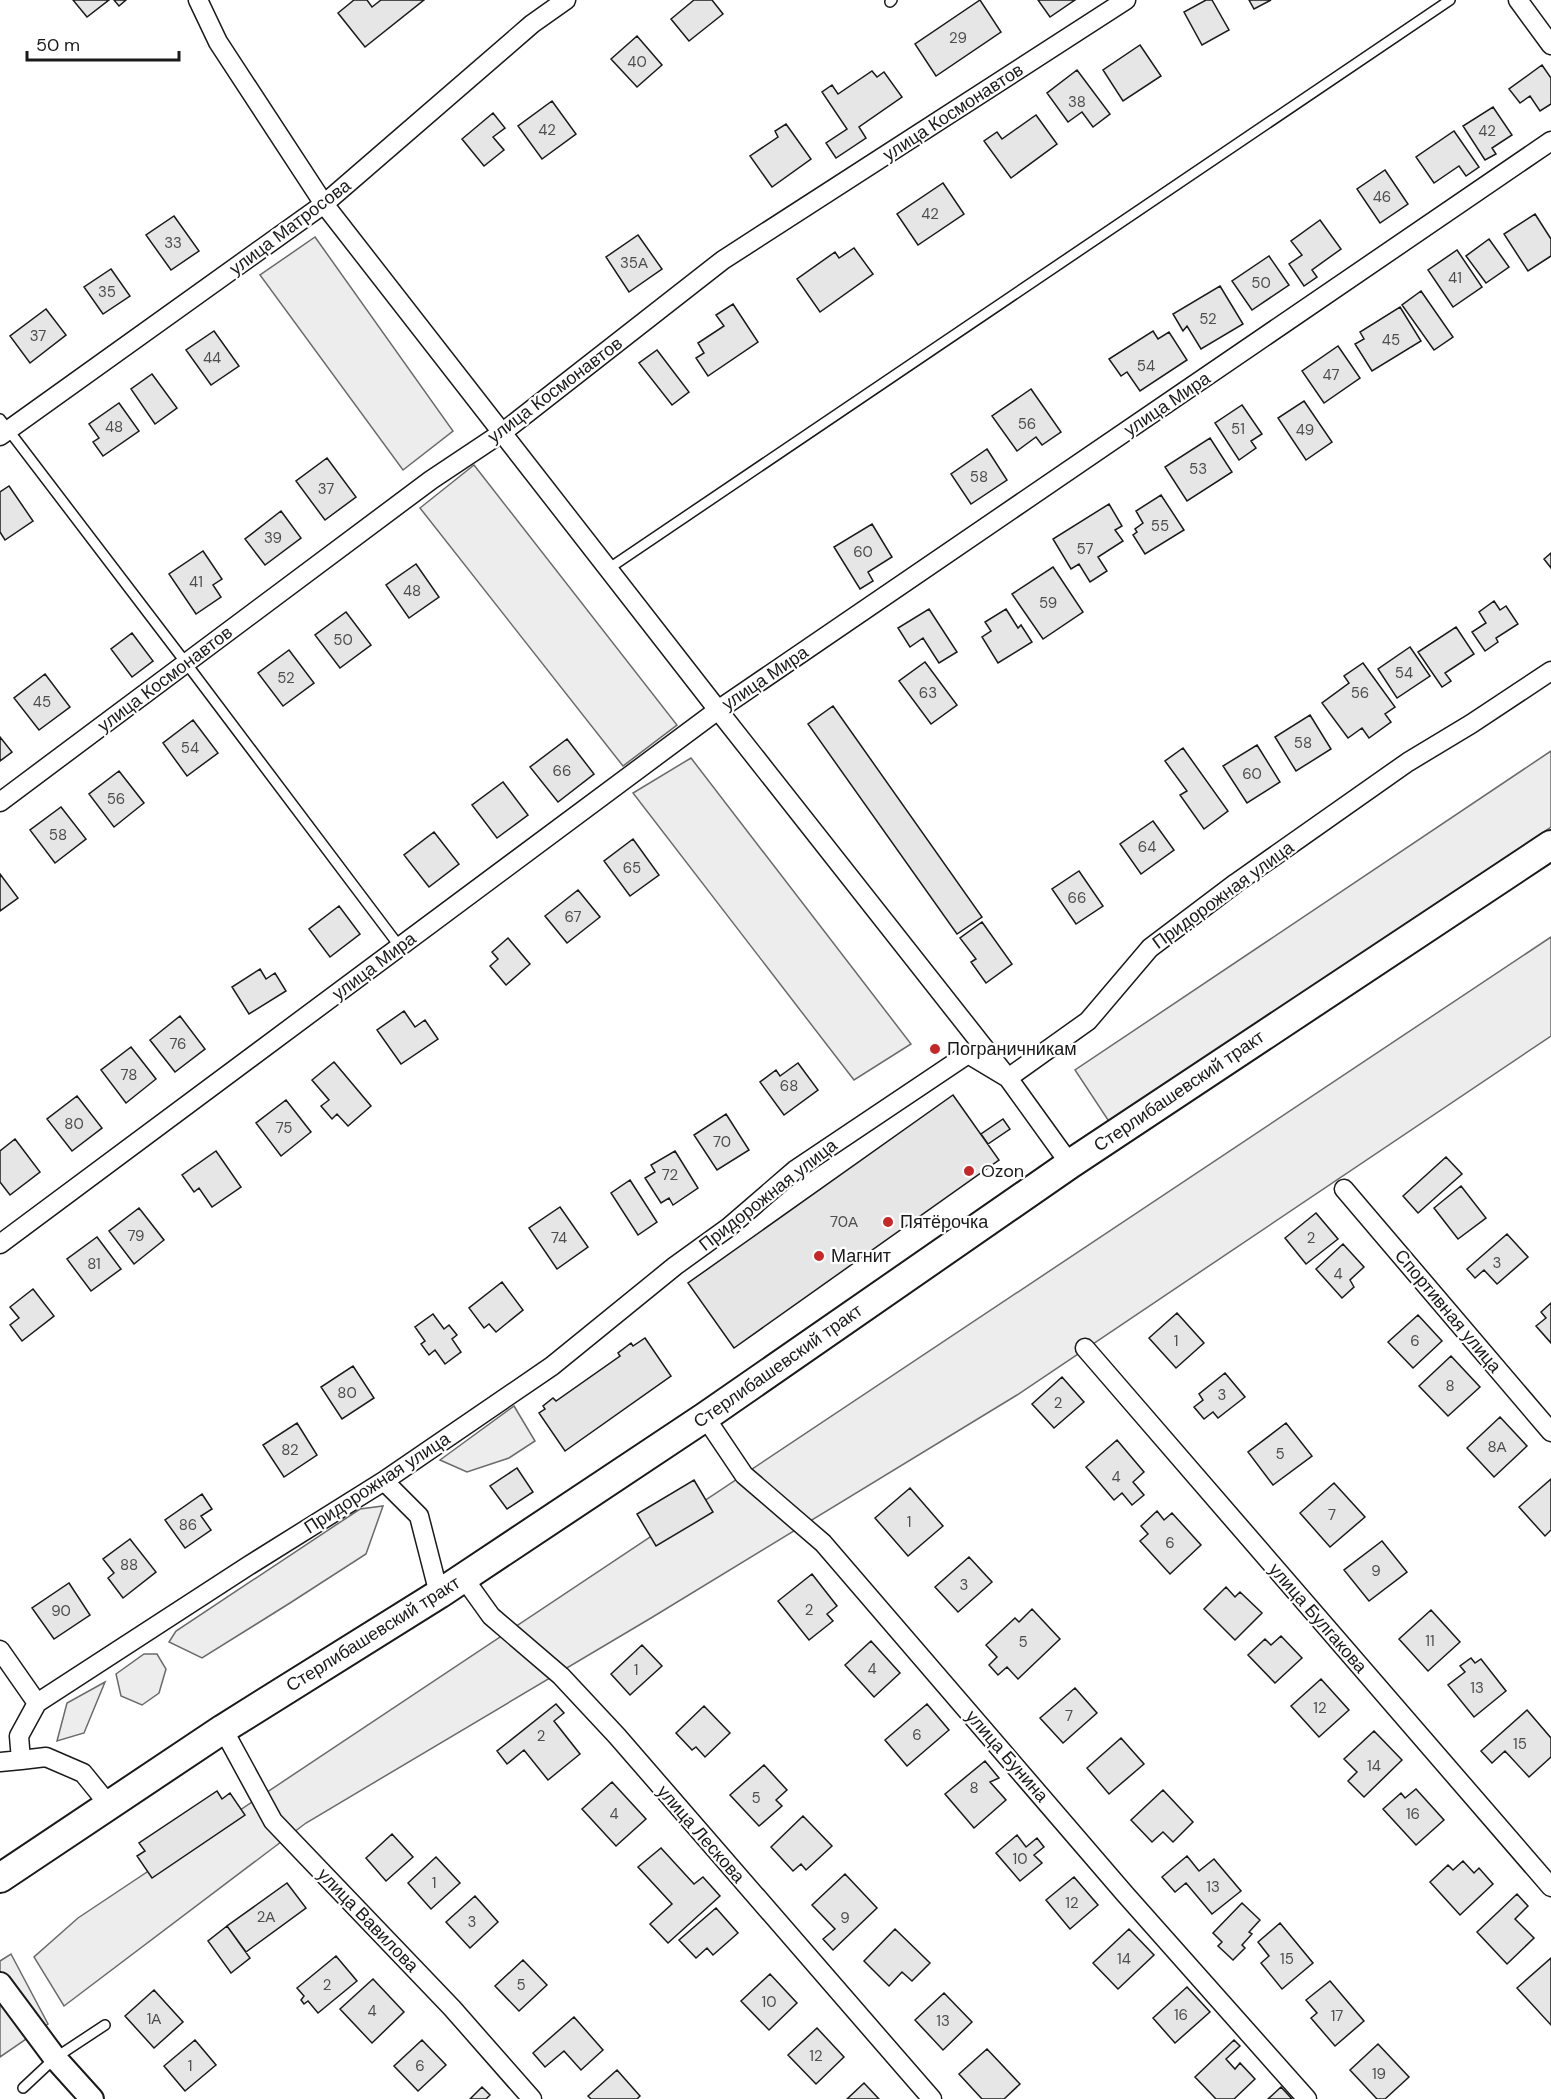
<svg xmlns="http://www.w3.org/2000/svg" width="1551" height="2099" viewBox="0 0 1551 2099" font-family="'DM Sans',sans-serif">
	<rect width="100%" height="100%" fill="#fff"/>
	<path fill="#ededed" stroke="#6a6a6a" stroke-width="1.5" d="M315,237L453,431L403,470L260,275Z
		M474,465L677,725L623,766L420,508Z
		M1551,751V827L1110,1123L1075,1070Z
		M691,758L911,1044L854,1080L633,793Z
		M1551,937V1036L1017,1395L651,1618L306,1823L64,2006L34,1957L78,1918Z
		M514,1406L535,1441L509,1458L467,1472L440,1460Z
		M383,1506L366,1554L290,1603L202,1658L169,1642L176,1631L360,1509Z
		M144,1654H157L166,1669L159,1693L142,1705L121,1696L116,1674Z
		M105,1682L84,1733L57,1741L67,1703Z
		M11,1954L48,2024L0,2057V1961Z"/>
	<path fill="#e6e6e6" stroke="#1a1a1a" stroke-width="1.5" d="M73,0H109L87,17Z
		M114,0H126L119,6Z
		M354,0H367L372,7L381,0H424L365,47L338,13Z
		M694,0H712L723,14L689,41L671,19Z
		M980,0L1001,32L936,76L915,44Z
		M1038,0H1075L1050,17Z
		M1206,0H1212L1229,30L1202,45L1184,12Z
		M1249,0H1271L1254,9Z
		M637,36L662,65L637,87L611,59Z
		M1140,45L1161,76L1123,101L1103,70Z
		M1542,65L1551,78V104L1540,111L1530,96L1520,103L1509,89Z
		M1077,70L1110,114L1093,127L1082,112L1068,122L1047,93Z
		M872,71L877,77L884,72L902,97L859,127L866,138L836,158L826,143L847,129L822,92L832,85L838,94Z
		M552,101L576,134L542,159L518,126Z
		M1493,107L1512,135L1492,148L1496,154L1485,160L1463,126Z
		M493,113L505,128L493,137L504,150L484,166L462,139Z
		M1036,115L1057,144L1011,178L984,141L997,132L1002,139Z
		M786,124L811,159L772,187L750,156L778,137L775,131Z
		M1454,131L1479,167L1466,176L1459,166L1434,183L1416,157Z
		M1385,170L1408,204L1380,223L1357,189Z
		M943,183L964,214L918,245L897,214Z
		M1535,214L1551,239V256L1528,271L1504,234Z
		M174,216L199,251L171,270L146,235Z
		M1320,220L1341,249L1312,270L1317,277L1304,286L1289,264L1302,255L1291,241Z
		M638,235L662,269L629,292L606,257Z
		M1489,239L1509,267L1486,283L1466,256Z
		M854,248L873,274L820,312L797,279L835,252L839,258Z
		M1457,250L1482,287L1453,307L1428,270Z
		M1269,256L1289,285L1252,310L1232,281Z
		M111,269L130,296L103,314L84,287Z
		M1220,286L1243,324L1201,349L1187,326L1183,331L1173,314Z
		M1421,291L1453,337L1434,350L1402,305Z
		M733,304L758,342L708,376L696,358L704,353L698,343L724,326L716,315Z
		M1400,307L1421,341L1372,371L1355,344L1364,339L1360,332Z
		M46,309L66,335L30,363L10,336Z
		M214,331L239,366L211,385L186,350Z
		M1153,331L1158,339L1169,332L1187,360L1140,391L1127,372L1121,376L1109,359Z
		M1338,346L1360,378L1324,403L1302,371Z
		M657,350L689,392L672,405L639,363Z
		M152,374L177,408L155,424L131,389Z
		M1031,389L1061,432L1042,445L1036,437L1017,451L992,416Z
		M1304,401L1332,442L1306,460L1278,418Z
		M119,403L139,431L103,456L93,442L99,438L89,424Z
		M1242,405L1262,434L1251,441L1256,448L1239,460L1215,423Z
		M1210,438L1232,472L1187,501L1165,467Z
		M987,449L1007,480L971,504L951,474Z
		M327,458L356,497L325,520L296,481Z
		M9,486L33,521L5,540L0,532V492Z
		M1161,495L1184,530L1145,554L1133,535L1137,532L1135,529L1143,523L1136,511Z
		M1109,504L1122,526L1115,530L1123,541L1098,557L1107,571L1090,582L1079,564L1071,569L1053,539Z
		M281,511L301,538L265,565L245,539Z
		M872,524L892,557L868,572L873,581L860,589L834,547Z
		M203,551L222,579L213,585L221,597L196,614L169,574Z
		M1551,553V568L1544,559Z
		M416,564L439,597L409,618L386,585Z
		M1053,567L1083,612L1043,639L1012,594Z
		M1494,601L1500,610L1506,606L1518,624L1496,638L1498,642L1485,651L1472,632L1486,623L1479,612Z
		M929,609L957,652L939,663L923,638L910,647L898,628Z
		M1006,609L1018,628L1021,625L1032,642L998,663L982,637L991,631L985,622Z
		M346,612L371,645L340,668L315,635Z
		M1456,627L1474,654L1445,673L1451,681L1442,687L1418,652Z
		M132,633L153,661L132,677L111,649Z
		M1410,647L1430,676L1397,698L1378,669Z
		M289,650L314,683L283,706L258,673Z
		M925,662L957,705L931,724L899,681Z
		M1363,663L1395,707L1385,714L1391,722L1369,738L1362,728L1348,738L1322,703L1349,683L1344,676Z
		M45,674L70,707L39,730L14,698Z
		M833,706L982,917L957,934L808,724Z
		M1310,715L1331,749L1296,771L1275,737Z
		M193,720L218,753L187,776L163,743Z
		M0,737L12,752L0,761Z
		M567,739L594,774L558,802L530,767Z
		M1257,745L1280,782L1247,803L1223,766Z
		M1183,748L1228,811L1204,829L1180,795L1187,791L1165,761Z
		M119,771L144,803L114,827L89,794Z
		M503,782L528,815L497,838L472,805Z
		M61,807L86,839L55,863L30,830Z
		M1153,821L1174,850L1141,874L1120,844Z
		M434,832L459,864L429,887L404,855Z
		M633,839L659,875L630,896L604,861Z
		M1079,871L1103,906L1076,924L1052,889Z
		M0,874L18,898L0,911Z
		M578,890L600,917L567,943L545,916Z
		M339,906L360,934L330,957L309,929Z
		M982,922L1012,964L986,983L971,962L976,959L960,938Z
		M508,938L530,964L506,985L490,966L498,959L492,952Z
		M260,969L266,979L275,973L286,991L249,1014L232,987Z
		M404,1011L415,1027L425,1020L438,1039L401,1064L377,1030Z
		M180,1016L205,1049L175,1072L150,1040Z
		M131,1047L156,1079L126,1103L101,1070Z
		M334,1062L371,1106L348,1126L337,1114L332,1119L321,1106L329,1100L312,1080Z
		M798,1063L818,1090L784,1115L760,1082L776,1070L780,1076Z
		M953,1095L999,1160L734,1348L688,1283Z
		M77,1096L102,1128L72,1151L47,1119Z
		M286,1100L311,1132L281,1156L256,1123Z
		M726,1114L749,1150L717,1170L694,1135Z
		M1003,1119L1010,1129L988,1144L981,1134Z
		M15,1139L40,1172L10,1195L0,1182V1151Z
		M216,1151L241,1187L212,1207L199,1188L194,1192L182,1175Z
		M675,1151L698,1188L673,1205L669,1198L661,1203L645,1178L655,1172L651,1165Z
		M1446,1157L1462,1174L1418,1213L1403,1196Z
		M630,1180L657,1222L638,1235L611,1193Z
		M1461,1186L1486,1218L1458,1239L1434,1208Z
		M560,1207L588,1247L557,1269L529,1228Z
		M139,1208L164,1240L134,1264L109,1231Z
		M1316,1213L1338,1239L1306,1264L1285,1238Z
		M1507,1234L1528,1257L1497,1284L1484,1270L1475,1278L1467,1269Z
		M97,1237L121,1269L91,1291L67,1259Z
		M1343,1244L1364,1267L1350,1280L1354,1287L1342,1298L1316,1269Z
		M502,1282L523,1310L496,1332L489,1324L484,1328L469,1308Z
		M33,1289L54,1316L22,1341L10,1325L19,1318L10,1307Z
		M1551,1303V1343L1536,1326L1546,1318L1541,1312Z
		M1177,1313L1204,1343L1176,1368L1149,1338Z
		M433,1314L444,1329L449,1325L457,1335L452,1339L461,1352L445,1364L435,1350L429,1355L421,1344L425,1341L415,1327Z
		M1418,1315L1442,1341L1413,1368L1388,1342Z
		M645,1338L671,1376L565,1451L539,1413L545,1409L543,1406L553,1398L556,1401L620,1356L618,1353L631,1343L633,1346Z
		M1451,1356L1480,1387L1448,1416L1419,1386Z
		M353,1366L374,1398L342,1419L321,1387Z
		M1225,1373L1245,1397L1218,1418L1213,1412L1204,1419L1194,1407L1203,1400L1199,1394Z
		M1062,1377L1084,1402L1054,1428L1032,1404Z
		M1500,1417L1527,1446L1494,1477L1467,1448Z
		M297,1423L317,1455L284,1477L263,1445Z
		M1286,1423L1312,1456L1273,1485L1248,1452Z
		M1117,1440L1144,1472L1133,1482L1144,1495L1132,1505L1122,1493L1114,1500L1086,1467Z
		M517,1468L533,1492L507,1509L490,1486Z
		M1551,1479V1530L1545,1536L1519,1507Z
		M694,1480L713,1512L656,1546L637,1514Z
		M1334,1483L1365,1517L1330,1547L1300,1513Z
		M910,1488L943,1526L908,1556L875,1518Z
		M202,1494L212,1509L201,1516L211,1530L185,1548L165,1520Z
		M1157,1511L1164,1520L1172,1513L1201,1545L1170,1574L1140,1541L1148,1534L1141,1526Z
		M130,1539L156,1572L123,1598L108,1578L114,1573L103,1559Z
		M1382,1541L1407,1572L1369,1601L1344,1570Z
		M969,1557L992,1582L958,1612L935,1587Z
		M812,1574L837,1606L827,1614L833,1621L809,1640L778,1601Z
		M69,1583L90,1615L54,1639L32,1608Z
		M1226,1587L1235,1597L1240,1592L1262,1613L1235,1640L1204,1609Z
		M1032,1609L1060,1639L1018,1679L1007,1667L998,1675L989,1665L997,1657L986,1645L1015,1618L1019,1622Z
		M1431,1610L1460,1642L1428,1671L1399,1639Z
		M1281,1636L1302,1658L1275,1683L1248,1655L1265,1639L1271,1645Z
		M871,1641L900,1673L874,1697L845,1665Z
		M642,1645L662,1666L630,1695L611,1674Z
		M1471,1658L1475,1663L1481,1659L1506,1691L1474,1717L1448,1685L1465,1672L1460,1666Z
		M1321,1679L1349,1710L1319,1737L1291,1706Z
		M1075,1688L1097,1713L1063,1743L1040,1718Z
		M556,1704L564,1713L554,1721L580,1754L548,1780L524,1750L507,1764L497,1751Z
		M927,1704L949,1730L907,1766L885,1740Z
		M704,1706L730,1733L705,1757L696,1747L692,1750L676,1733Z
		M1527,1710L1551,1738V1757L1529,1777L1505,1751L1492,1763L1481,1751Z
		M1374,1731L1402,1760L1364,1797L1348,1781L1357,1772L1344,1759Z
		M1121,1738L1144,1764L1109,1794L1087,1768Z
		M985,1761L999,1778L990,1782L1006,1800L974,1828L945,1794Z
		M764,1765L787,1790L776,1800L782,1806L759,1826L730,1795Z
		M612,1782L646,1819L616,1846L582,1809Z
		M1416,1789L1444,1820L1416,1845L1383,1809L1401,1793L1405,1798Z
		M1163,1790L1193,1822L1173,1842L1163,1832L1152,1842L1131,1820Z
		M217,1791L222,1799L230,1793L245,1815L152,1878L137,1856L145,1851L139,1843Z
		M803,1816L832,1846L806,1870L801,1864L793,1871L771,1847Z
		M392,1834L413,1857L386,1881L366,1858Z
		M1017,1835L1026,1847L1037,1838L1044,1847L1034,1855L1042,1863L1020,1881L996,1853Z
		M661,1848L694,1884L703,1877L720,1896L668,1943L650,1924L672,1904L638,1867Z
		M1187,1856L1199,1871L1214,1859L1241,1891L1212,1914L1186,1883L1175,1892L1162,1877Z
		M436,1857L460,1883L431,1909L408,1883Z
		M1463,1861L1474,1873L1479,1868L1493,1884L1460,1915L1430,1882L1448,1865L1453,1870Z
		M845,1874L877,1908L833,1950L823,1939L835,1929L812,1905Z
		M1074,1877L1098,1905L1070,1929L1046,1900Z
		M287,1883L306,1908L246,1952L227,1926Z
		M1517,1894L1528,1906L1515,1919L1534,1938L1507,1964L1477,1932Z
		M475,1896L498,1922L470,1948L446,1922Z
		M1242,1903L1260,1920L1249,1932L1252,1934L1242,1945L1245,1948L1233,1960L1218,1946L1222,1942L1213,1933Z
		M716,1908L738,1933L713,1955L707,1948L696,1958L679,1940Z
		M1280,1923L1313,1963L1282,1989L1261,1963L1269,1956L1258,1942Z
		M227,1926L250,1958L231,1973L208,1941Z
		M895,1929L930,1963L912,1981L902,1972L889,1986L864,1961Z
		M1129,1929L1154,1955L1118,1989L1093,1963Z
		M336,1956L357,1981L318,2013L308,2001L304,2004L301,2000L304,1996L297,1988Z
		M1551,1958V2025L1517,1988Z
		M523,1960L547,1985L519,2011L495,1986Z
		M770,1974L797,2003L769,2030L741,2001Z
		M373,1979L404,2012L372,2043L340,2009Z
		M1330,1981L1364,2021L1335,2046L1311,2018L1317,2013L1306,2000Z
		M1187,1987L1210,2012L1175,2043L1153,2018Z
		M154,1990L183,2022L154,2048L125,2016Z
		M944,1993L972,2022L943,2050L915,2020Z
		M574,2017L603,2050L581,2070L564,2051L545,2067L533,2053Z
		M817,2028L844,2057L816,2084L788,2055Z
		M195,2040L216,2065L185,2091L164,2066Z
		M422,2040L446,2065L418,2091L394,2066Z
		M1234,2040L1240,2046L1226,2059L1235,2069L1240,2063L1255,2079L1234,2099H1216L1195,2077Z
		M1378,2044L1409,2077L1385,2099H1377L1350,2070Z
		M987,2049L1020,2084L1004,2099H982L959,2074Z
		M617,2070L640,2096L637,2099H591L588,2096Z
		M864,2083L879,2099H847Z
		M482,2087L490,2095L486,2099H470Z
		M1281,2087L1292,2099H1268Z"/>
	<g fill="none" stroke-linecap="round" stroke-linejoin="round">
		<defs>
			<path id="service" d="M890,2L892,0
				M0,419L186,663L400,947
				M608,569L1450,0
				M23,2088L55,2058L105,2025"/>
			<path id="minor" d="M198,0L218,42L324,204L718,710L1008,1078L1070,1164
				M1518,0L1551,45
				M0,436L324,204L532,24L566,0
				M0,802L431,480L503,432L723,260L1126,0
				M1344,1189L1551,1432
				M0,1244L718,710L1551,141
				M1085,1348L1551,1887
				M705,1417L744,1475L823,1543L1125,1894L1307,2099
				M384,1481L419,1516L439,1594
				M463,1577L491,1616L561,1676L617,1736L932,2099
				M0,1650L37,1703
				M223,1729L273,1821L452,2008L532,2099
				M21,1760L46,1757L83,1773L109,1805
				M0,1762L21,1760L19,1736L37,1703L248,1566L384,1481L552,1366L675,1266L729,1227L795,1170L968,1054L1008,1078L1088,1021L1150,948L1236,883L1408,762L1471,724L1551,671"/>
			<path id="tertiary" d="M0,1984L55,2058L92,2099"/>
			<path id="primary" d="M0,1878L223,1729L439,1594L705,1417L1070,1164L1551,845"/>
		</defs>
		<use href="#service" stroke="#1a1a1a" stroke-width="12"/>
		<use href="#minor" stroke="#1a1a1a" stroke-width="21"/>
		<use href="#tertiary" stroke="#1a1a1a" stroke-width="26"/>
		<use href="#primary" stroke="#1a1a1a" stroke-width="32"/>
		<use href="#service" stroke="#fff" stroke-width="9"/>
		<use href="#minor" stroke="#fff" stroke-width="18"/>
		<use href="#tertiary" stroke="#fff" stroke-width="22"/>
		<use href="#primary" stroke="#fff" stroke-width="28"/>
	</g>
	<g fill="#c62828" stroke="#fff" stroke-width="2">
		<circle cx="935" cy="1049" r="6"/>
		<circle cx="969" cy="1171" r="6"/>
		<circle cx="888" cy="1222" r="6"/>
		<circle cx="819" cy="1256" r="6"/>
	</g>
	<g text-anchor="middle" stroke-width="4.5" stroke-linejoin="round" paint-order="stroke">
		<g font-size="15" fill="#4d4d4d">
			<text x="958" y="43">29</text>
			<text x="637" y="67">40</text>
			<text x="1077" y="107">38</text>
			<text x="547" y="135">42</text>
			<text x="1487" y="136">42</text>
			<text x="1382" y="202">46</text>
			<text x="930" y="219">42</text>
			<text x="173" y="248">33</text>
			<text x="634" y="268">35А</text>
			<text x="1455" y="283">41</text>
			<text x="1261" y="288">50</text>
			<text x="107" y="297">35</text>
			<text x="1208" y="324">52</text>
			<text x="38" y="341">37</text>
			<text x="1391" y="345">45</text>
			<text x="212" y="363">44</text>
			<text x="1146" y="371">54</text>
			<text x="1331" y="380">47</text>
			<text x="1027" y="429">56</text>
			<text x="114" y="432">48</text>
			<text x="1238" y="434">51</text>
			<text x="1305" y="435">49</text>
			<text x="1198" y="474">53</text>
			<text x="979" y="482">58</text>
			<text x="326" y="494">37</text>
			<text x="1160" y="531">55</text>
			<text x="273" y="543">39</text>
			<text x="1085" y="554">57</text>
			<text x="863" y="557">60</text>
			<text x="196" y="587">41</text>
			<text x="412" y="596">48</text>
			<text x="1048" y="608">59</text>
			<text x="343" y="645">50</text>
			<text x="1404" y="678">54</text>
			<text x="286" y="683">52</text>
			<text x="928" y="698">63</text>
			<text x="1360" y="698">56</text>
			<text x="42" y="707">45</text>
			<text x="1303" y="748">58</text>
			<text x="190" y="753">54</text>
			<text x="562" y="776">66</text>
			<text x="1252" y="779">60</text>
			<text x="116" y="804">56</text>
			<text x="58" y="840">58</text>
			<text x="1147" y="852">64</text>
			<text x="632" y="873">65</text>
			<text x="1077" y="903">66</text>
			<text x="573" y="922">67</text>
			<text x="178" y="1049">76</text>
			<text x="129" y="1080">78</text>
			<text x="789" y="1091">68</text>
			<text x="74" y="1129">80</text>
			<text x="284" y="1133">75</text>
			<text x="722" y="1147">70</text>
			<text x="670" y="1180">72</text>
			<text x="844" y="1227">70А</text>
			<text x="136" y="1241">79</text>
			<text x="559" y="1243">74</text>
			<text x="1311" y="1243">2</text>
			<text x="1497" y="1268">3</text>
			<text x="94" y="1269">81</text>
			<text x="1338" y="1279">4</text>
			<text x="1176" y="1346">1</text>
			<text x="1415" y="1346">6</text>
			<text x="1450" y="1391">8</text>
			<text x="347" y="1398">80</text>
			<text x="1222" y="1400">3</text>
			<text x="1058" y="1408">2</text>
			<text x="1497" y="1452">8А</text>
			<text x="290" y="1455">82</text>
			<text x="1280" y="1459">5</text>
			<text x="1116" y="1482">4</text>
			<text x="1332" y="1520">7</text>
			<text x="909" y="1527">1</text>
			<text x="188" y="1530">86</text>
			<text x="1170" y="1548">6</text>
			<text x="129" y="1570">88</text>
			<text x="1376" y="1576">9</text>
			<text x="964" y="1590">3</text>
			<text x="809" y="1615">2</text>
			<text x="61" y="1616">90</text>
			<text x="1430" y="1646">11</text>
			<text x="1023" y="1647">5</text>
			<text x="872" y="1674">4</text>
			<text x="636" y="1675">1</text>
			<text x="1477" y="1693">13</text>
			<text x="1320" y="1713">12</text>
			<text x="1069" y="1721">7</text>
			<text x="917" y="1740">6</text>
			<text x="541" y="1741">2</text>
			<text x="1520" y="1749">15</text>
			<text x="1374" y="1771">14</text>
			<text x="974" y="1793">8</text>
			<text x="756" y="1803">5</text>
			<text x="614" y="1819">4</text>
			<text x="1413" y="1819">16</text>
			<text x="1020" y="1864">10</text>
			<text x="434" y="1888">1</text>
			<text x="1213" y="1892">13</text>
			<text x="1072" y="1908">12</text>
			<text x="266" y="1922">2А</text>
			<text x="845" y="1923">9</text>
			<text x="472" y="1927">3</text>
			<text x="1124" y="1964">14</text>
			<text x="1287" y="1964">15</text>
			<text x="327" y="1990">2</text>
			<text x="521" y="1990">5</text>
			<text x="769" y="2007">10</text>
			<text x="372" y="2016">4</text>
			<text x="1181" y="2020">16</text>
			<text x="1337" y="2021">17</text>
			<text x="154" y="2024">1А</text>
			<text x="943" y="2026">13</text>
			<text x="816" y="2061">12</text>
			<text x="190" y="2071">1</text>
			<text x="420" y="2071">6</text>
			<text x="1379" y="2079">19</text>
		</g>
		<g font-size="18" fill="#1a1a1a" stroke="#fff">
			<text transform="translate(953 112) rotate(-33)" y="6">улица Космонавтов</text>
			<text transform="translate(290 227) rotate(-37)" y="6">улица Матросова</text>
			<text transform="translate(555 390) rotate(-37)" y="6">улица Космонавтов</text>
			<text transform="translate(1167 404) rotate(-34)" y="6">улица Мира</text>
			<text transform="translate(765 678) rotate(-34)" y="6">улица Мира</text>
			<text transform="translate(165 679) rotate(-37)" y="6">улица Космонавтов</text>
			<text transform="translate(1223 895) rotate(-36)" y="6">Придорожная улица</text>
			<text transform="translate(374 966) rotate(-37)" y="6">улица Мира</text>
			<text transform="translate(1179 1091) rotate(-34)" y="6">Стерлибашевский тракт</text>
			<text transform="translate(768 1195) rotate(-38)" y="6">Придорожная улица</text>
			<text transform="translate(1448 1311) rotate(50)" y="6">Спортивная улица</text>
			<text transform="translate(778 1366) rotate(-35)" y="6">Стерлибашевский тракт</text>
			<text transform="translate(377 1483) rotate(-33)" y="6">Придорожная улица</text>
			<text transform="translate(1318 1618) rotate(49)" y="6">улица Булгакова</text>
			<text transform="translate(373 1634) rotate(-32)" y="6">Стерлибашевский тракт</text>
			<text transform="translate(1007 1756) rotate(49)" y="6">улица Бунина</text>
			<text transform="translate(701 1834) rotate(49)" y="6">улица Лескова</text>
			<text transform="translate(368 1920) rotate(46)" y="6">улица Вавилова</text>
		</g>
		<g font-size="18" fill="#1a1a1a" stroke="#fff" text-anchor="start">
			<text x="947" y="1055">Пограничникам</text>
			<text x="981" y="1177">Ozon</text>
			<text x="900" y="1228">Пятёрочка</text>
			<text x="831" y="1262">Магнит</text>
		</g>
	</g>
	<path d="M27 51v9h152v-9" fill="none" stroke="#1a1a1a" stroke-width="3"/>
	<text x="36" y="51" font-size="18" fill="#1a1a1a" stroke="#ffffff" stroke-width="4.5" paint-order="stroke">50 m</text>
</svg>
